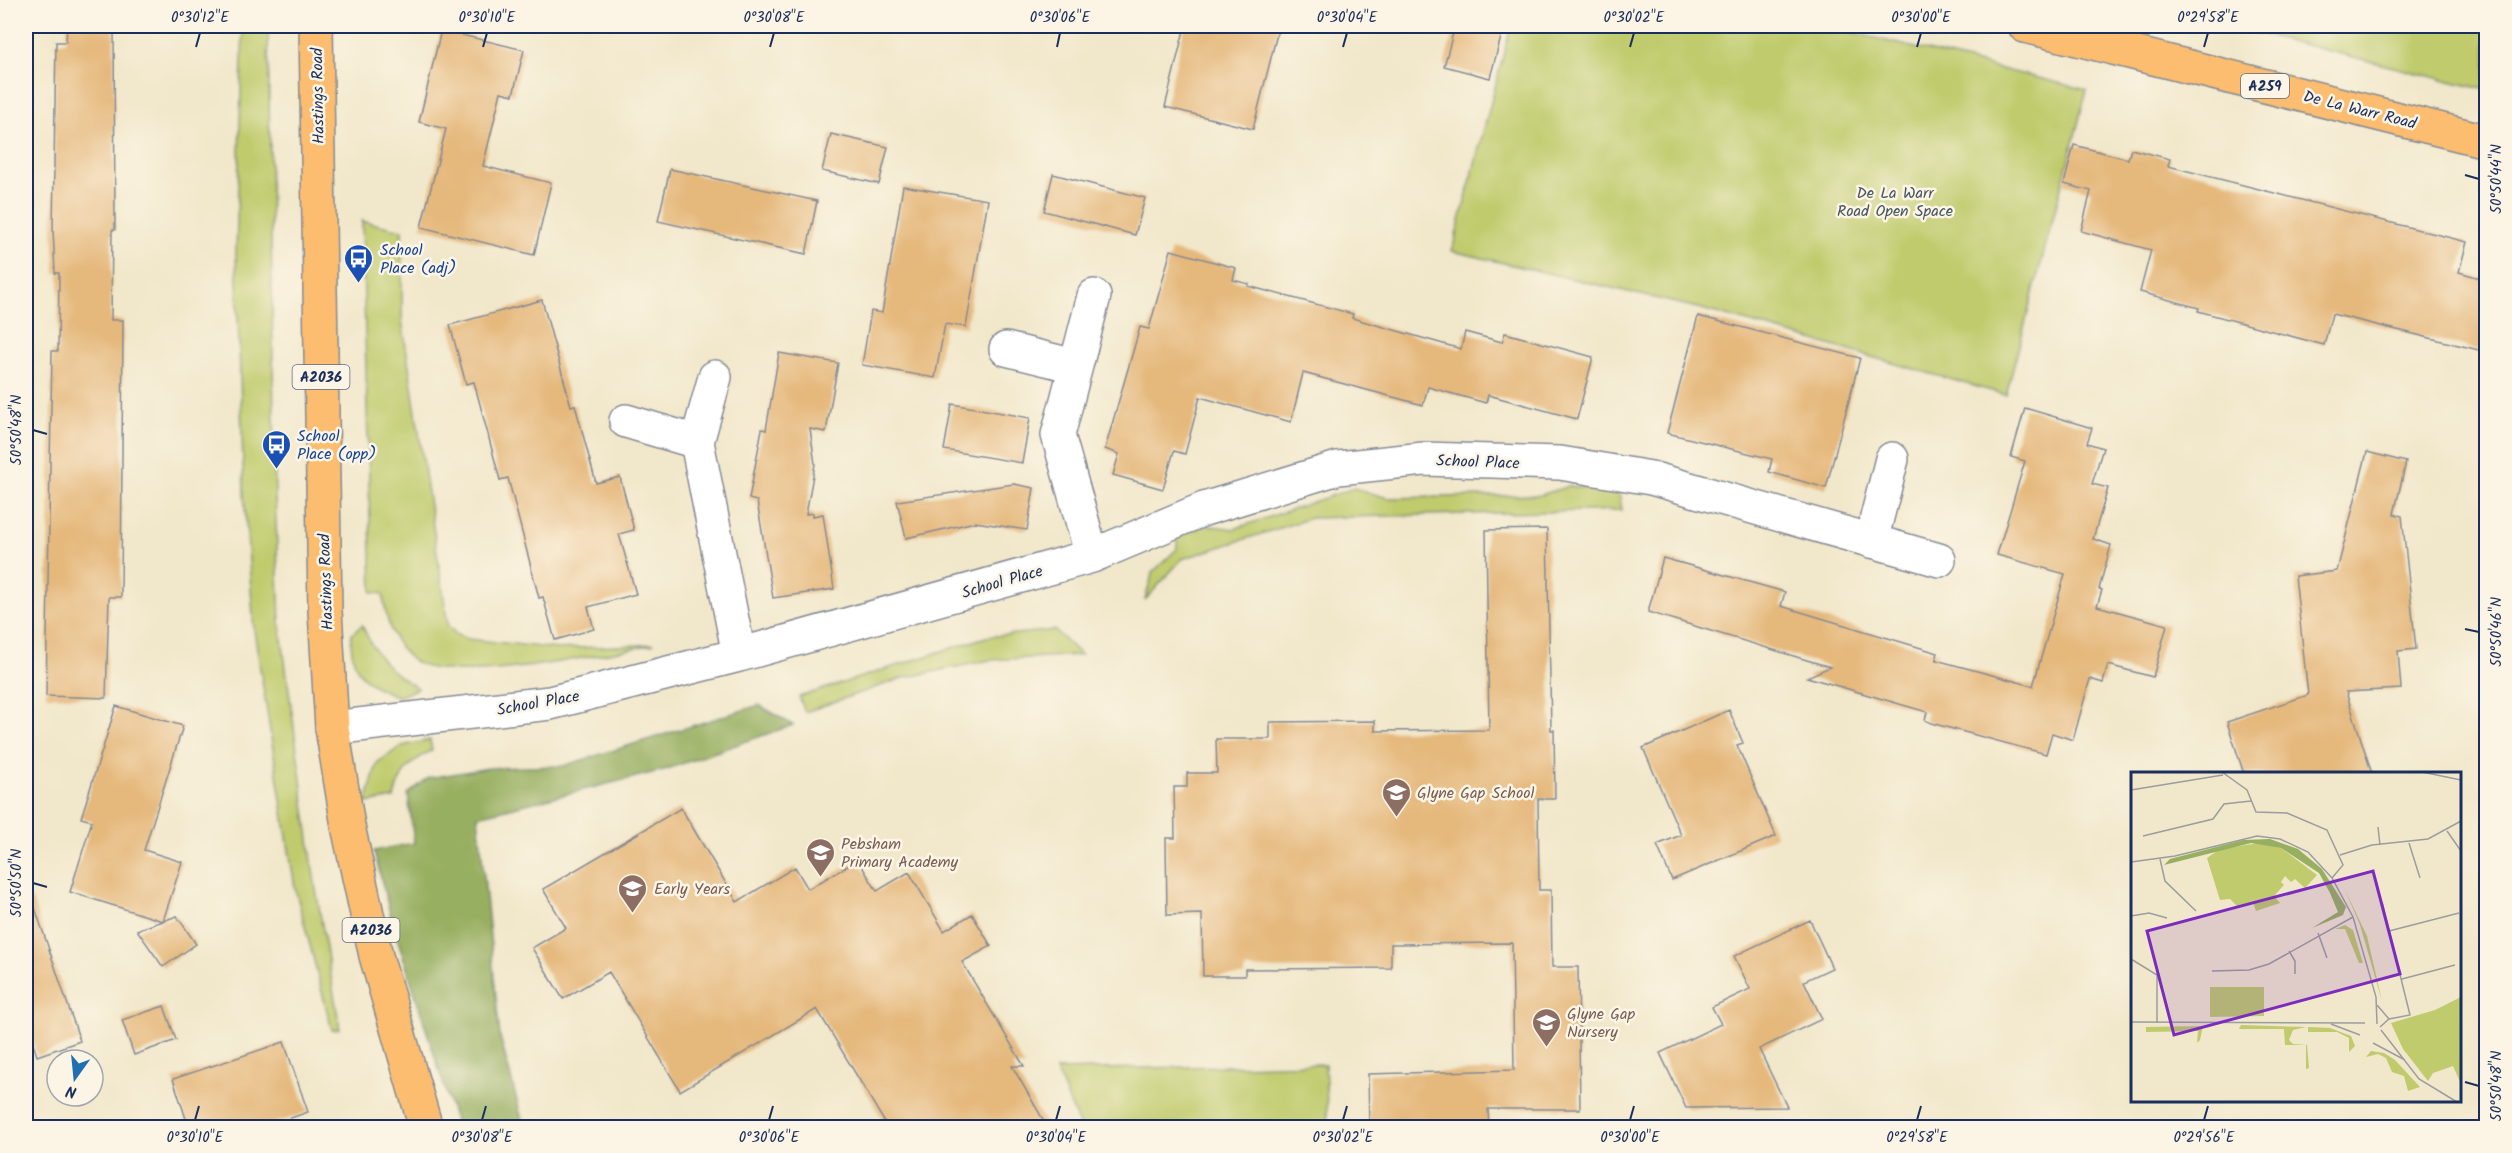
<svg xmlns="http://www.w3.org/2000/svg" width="2512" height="1153" viewBox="0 0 2512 1153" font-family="Kalam,sans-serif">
	<rect width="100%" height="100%" fill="#fcf5e5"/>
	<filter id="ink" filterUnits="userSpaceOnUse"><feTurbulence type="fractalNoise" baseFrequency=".0167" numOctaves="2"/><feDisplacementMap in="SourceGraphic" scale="12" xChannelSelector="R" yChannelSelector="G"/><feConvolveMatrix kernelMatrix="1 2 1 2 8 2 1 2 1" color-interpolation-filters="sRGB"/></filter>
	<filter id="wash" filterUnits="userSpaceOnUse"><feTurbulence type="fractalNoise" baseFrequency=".008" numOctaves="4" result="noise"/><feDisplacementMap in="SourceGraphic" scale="24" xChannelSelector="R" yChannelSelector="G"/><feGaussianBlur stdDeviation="1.35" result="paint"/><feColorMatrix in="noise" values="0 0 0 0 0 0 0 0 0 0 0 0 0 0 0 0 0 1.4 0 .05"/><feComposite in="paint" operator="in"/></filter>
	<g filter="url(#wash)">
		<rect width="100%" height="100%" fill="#f1e7ca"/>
		<path fill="#bfcb6c" stroke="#6d7d65" stroke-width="1.5" d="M243,26H268L275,496L280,624L315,884L340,1029L332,1030L295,888L254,630L244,494L236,254Z
			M1511,26H1826L2087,90L2006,395L1702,309L1452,251Z
			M2229,26H2470L2486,30V90Z
			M362,221L402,230V320L448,626L457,635L468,639L558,649L654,644C606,653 448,690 411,659C391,641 386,619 383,594L372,592Z
			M1569,486L1619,493L1622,510L1311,518L1182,559L1145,600L1153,572L1177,549V537L1206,525L1234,529L1354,488L1388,498L1541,495Z
			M362,625C376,657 388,671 418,688L399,697C365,684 350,674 351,635Z
			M1054,630L1081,655L990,660L903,678L805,712L799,697L986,637Z
			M430,740L432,750C409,763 400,772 394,798L366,803L377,763L402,746Z
			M1325,1064L1328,1128L1080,1127L1056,1070Z"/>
		<path fill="#97af60" stroke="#596f5f" stroke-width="1.5" d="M759,705L793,725L664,770L478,816L500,1037L524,1127H457L392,921L374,851L414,843L408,794L428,778L489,768L563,766Z"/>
		<g id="blocks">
			<path fill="#e5b87b" d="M67,26H114L115,230H112L111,320H123L121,597H109L106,698L46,696L52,351H58L59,273H55L53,229L56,42H66Z
				M1185,26H1279L1253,129L1165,107Z
				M1455,26H1504L1490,78L1444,66Z
				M441,30L524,50L513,95L501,92L483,166L551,183L534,255L421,227L446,129L419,122Z
				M831,134L888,147L879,184L822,171Z
				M2074,145L2128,159L2131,149L2170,159L2168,166L2467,242L2459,272L2487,280V352L2332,314L2324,345L2198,311L2199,308L2140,292L2151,250L2081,231L2091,191L2064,184Z
				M670,169L817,201L806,254L658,221Z
				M1053,174L1145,198L1135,235L1044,211Z
				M903,186L988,200L966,327L945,324L935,378L862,365L871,311L882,313Z
				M1171,250L1236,268L1233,280L1249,284L1248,286L1353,314L1352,318L1461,349L1465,332L1502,342L1505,333L1593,357L1577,419L1488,395L1486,403L1428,387L1423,405L1303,373L1291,422L1200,397L1185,454L1174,451L1163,489L1113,475L1119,454L1105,449L1140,327L1149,329Z
				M542,300L571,406L575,405L596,483L620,477L634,530L619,534L636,594L588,607L594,629L555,640L543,597L539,598L508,478L500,480L474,382L466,384L450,325Z
				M1698,316L1860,358L1826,488L1769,472L1772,459L1667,433Z
				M779,353L838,363L826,432L810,429L815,464L806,514L813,513V516L823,514L834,589L773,598L757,501L749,499L762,429L766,430Z
				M952,404L1030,418L1022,463L944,450Z
				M2025,408L2092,428L2087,443L2103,448L2092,484L2108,488L2093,539L2111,545L2099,589L2102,590L2097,606L2167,625L2153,677L2108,665L2103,683L2090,679L2073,740L2052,733L2046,754L1931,723L1925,720L1927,712L1807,677L1830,667L1648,612L1663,558L1785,592L1781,606L1938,653L1936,660L2033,686L2065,574L1997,555L2025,461L2011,457Z
				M2367,452L2406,462L2394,514L2402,516L2416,649L2398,651L2401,689L2346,692L2372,774H2244L2227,722L2308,695L2295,576L2337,571Z
				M1014,484L1034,488L1027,530L975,522L906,538L897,501Z
				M1547,529L1551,730H1554L1555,799H1538L1539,890H1551L1552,967H1578L1580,1109H1488L1489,1128H1369L1368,1074L1514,1070L1512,943L1391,944V968L1245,969V976H1203L1202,914L1167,915L1166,838H1175L1174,787H1187V773H1217L1216,739H1270V722L1375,721V731L1489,730L1486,530Z
				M116,706L183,726L144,850L182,862L163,921L177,916L196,944L163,967L137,930L163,921L70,892L92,821L81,818Z
				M1729,710L1743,743L1737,745L1776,836L1672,880L1657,845L1681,835L1643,748Z
				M681,808L737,902L795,867L808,889L858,860L877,891L909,872L944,931L972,914L991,946L962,962L1024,1066H1012L1048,1128H888L817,1009L680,1091L609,972L563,999L532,948L566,928L543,889Z
				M32,899L80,1041L37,1056L26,1021V900Z
				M1810,920L1832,968L1804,981L1822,1019L1759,1049L1787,1107L1686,1108L1660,1053L1721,1024L1712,1007L1750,989L1734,956Z
				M164,1006L176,1040L134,1055L122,1020Z
				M284,1042L308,1112L262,1128H189L173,1079Z"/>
		</g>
	</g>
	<g filter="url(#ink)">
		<use href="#blocks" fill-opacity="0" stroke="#868b94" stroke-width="1.5"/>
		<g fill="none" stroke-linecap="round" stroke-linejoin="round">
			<defs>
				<path id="minor" d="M1006,349L1075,366
					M715,377L697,442L739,655
					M626,421L697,442
					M1871,541L1892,459
					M1092,556L1058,435L1094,296
					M332,728L550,703L739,655L1092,556L1204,509L1338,468L1424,459L1560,463L1651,478L1939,560"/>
				<path id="major" d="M316,26L325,611L332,728L348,826L376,956L426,1128"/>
				<path id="highway" d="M2025,26L2486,141"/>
			</defs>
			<use href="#minor" stroke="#868b94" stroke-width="36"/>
			<use href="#major" stroke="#868b94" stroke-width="36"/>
			<use href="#highway" stroke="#868b94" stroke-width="36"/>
			<use href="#minor" stroke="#fff" stroke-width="33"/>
			<use href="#major" stroke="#fcbd6f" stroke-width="33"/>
			<use href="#highway" stroke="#fcbd6f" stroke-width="33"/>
		</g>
	</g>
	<path fill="none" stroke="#1b2f5e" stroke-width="2" d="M196,47L200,33M483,47L487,33M770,47L774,33M1057,47L1060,33M1343,47L1347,33M1630,47L1634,33M1917,47L1921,33M2204,47L2208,33M2465,175L2479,179M33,430L47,434M2465,629L2479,632M33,883L47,887M2465,1082L2479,1086M195,1120L199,1106M482,1120L486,1106M769,1120L773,1106M1056,1120L1060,1106M1343,1120L1347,1106M1630,1120L1634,1106M1917,1120L1921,1106M2204,1120L2208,1106"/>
	<defs>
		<symbol id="bus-pin" viewBox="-11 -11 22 30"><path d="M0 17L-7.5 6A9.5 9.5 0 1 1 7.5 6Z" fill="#1a4fb4" stroke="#fcf5e5"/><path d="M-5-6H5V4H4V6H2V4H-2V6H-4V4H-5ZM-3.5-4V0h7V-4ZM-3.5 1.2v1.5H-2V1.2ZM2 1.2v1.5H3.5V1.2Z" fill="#fff"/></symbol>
		<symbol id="school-pin" viewBox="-11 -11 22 30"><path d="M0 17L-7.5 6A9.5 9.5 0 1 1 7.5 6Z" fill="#8d6e63" stroke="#fcf5e5"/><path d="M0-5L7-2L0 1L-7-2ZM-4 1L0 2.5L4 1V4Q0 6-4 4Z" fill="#fff"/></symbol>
	</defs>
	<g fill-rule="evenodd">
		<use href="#bus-pin" x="342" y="242" width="33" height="45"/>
		<use href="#bus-pin" x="260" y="428" width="33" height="45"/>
		<use href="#school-pin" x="1380" y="776" width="33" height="45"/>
		<use href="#school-pin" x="804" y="836" width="33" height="45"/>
		<use href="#school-pin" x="616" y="872" width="33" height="45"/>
		<use href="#school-pin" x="1530" y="1006" width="33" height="45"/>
	</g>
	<g text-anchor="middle" stroke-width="5" stroke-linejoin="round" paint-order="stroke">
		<g fill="#fcf5e5" stroke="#5e6a86" stroke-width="1.5">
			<rect x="2241" y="74" width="48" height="24" rx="4.5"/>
			<rect x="292.5" y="365" width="57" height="24" rx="4.5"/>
			<rect x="342.5" y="918" width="57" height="24" rx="4.5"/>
		</g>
		<g font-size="15" font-weight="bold" fill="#1b2f5e">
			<text x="2265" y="91">A259</text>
			<text x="321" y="382">A2036</text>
			<text x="371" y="935">A2036</text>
		</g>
		<g font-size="16" fill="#1b2f5e" stroke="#fcf5e5">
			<text transform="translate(317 96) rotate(-91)" y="6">Hastings Road</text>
			<text transform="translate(2360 109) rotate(14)" y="6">De La Warr Road</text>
			<text transform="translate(1478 461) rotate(2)" y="6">School Place</text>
			<text transform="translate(1002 581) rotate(-16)" y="6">School Place</text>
			<text transform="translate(325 582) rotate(-92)" y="6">Hastings Road</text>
			<text transform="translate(538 702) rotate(-10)" y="6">School Place</text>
		</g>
		<g font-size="16" fill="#445662" stroke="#fcf5e5">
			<text x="1895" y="198">De La Warr<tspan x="1895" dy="18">Road Open Space</tspan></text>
		</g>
		<g font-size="16" fill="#164399" stroke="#fcf5e5" text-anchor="start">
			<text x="380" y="255">School<tspan x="380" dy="18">Place (adj)</tspan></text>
			<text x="297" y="441">School<tspan x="297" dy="18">Place (opp)</tspan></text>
		</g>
		<g font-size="16" fill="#785e54" stroke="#fcf5e5" text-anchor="start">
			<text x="1417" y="798">Glyne Gap School</text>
			<text x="841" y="849">Pebsham<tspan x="841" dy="18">Primary Academy</tspan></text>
			<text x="654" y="894">Early Years</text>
			<text x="1567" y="1019">Glyne Gap<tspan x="1567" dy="18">Nursery</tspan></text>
		</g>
	</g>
	<g transform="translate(2131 772)">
		<rect width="330" height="330" fill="#f1e7ca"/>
		<path d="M128,71L150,76L186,103L174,116L164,107L160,110L154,104L150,110L153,113L143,124L149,131L125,139L122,130L106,134L99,127L89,128L76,86L89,77ZM214,118L236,164L251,229L229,153ZM214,153L222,158L232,191H228L214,157H204ZM79,215H133V244L79,245ZM330,225V312L322,294L302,301L297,309L272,277L260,251L304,238ZM110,253L175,255L162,258L158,268L162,272L176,273L178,296L175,297V273H154L153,257H108ZM72,254L69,268L66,271L67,259L15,260V255ZM177,255L199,256L220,264L224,274L218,280V266L206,260H177ZM240,279L253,281L264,288L289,315L277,319L273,304L261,300L255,286L247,282L235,285Z" fill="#bfcb6c"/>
		<path d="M139,67L167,77L191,97L215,135L212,143L181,156L207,140L199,121L188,101L150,76L120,71L33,93L39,87L112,68Z" fill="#97af60"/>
		<path fill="none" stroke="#9b9d9f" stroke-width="1.5" d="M91,0L116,18L125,40L156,41L196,58L212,93L201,106M291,0L330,8M0,18L92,3M247,55L249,73M316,59L330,79M12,64L82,47L93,32L120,29M278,71L289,106M209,83L241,73L297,67L330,49M29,87L34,109L65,139M0,90L44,84L126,64L149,67L177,80L201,106L222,145L245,225L246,252M0,144L18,141L36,146M258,159L328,141M187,161L196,186M158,179L164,189V202M0,187L26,203V250M81,199L118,198L138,192L222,145M271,207L324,193M246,233L258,247M0,250L234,251M200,252L229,263M249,255L258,247L279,243L251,130M250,258L288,307L326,330M242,271L274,288"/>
		<path fill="#7b2cbf" fill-opacity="0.15" stroke="#7b2cbf" stroke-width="3" d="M242,99L269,202L43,263L16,159Z"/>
		<rect width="330" height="330" fill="none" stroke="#1b2f5e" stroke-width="3"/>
	</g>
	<rect width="2512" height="1153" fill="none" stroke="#fcf5e5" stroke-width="66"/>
	<g transform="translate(75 1078) rotate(195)"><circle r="28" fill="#fcf5e5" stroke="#a2a6af" stroke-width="1.5"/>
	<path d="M0-4.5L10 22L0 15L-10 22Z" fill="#1f6fb2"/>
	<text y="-9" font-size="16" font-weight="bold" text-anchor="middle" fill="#1b2f5e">N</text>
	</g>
	<rect x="33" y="33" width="2446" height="1087" fill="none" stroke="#1b2f5e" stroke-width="2"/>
	<g font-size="15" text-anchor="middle" fill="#1b2f5e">
		<text x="200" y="22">0°30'12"E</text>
		<text x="487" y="22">0°30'10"E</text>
		<text x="774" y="22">0°30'08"E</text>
		<text x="1060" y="22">0°30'06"E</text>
		<text x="1347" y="22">0°30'04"E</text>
		<text x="1634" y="22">0°30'02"E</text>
		<text x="1921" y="22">0°30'00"E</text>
		<text x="2208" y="22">0°29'58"E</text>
		<text transform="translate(2496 179) rotate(-90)" y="5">50°50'44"N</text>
		<text transform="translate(16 430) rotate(-90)" y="5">50°50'48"N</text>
		<text transform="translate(2496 632) rotate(-90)" y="5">50°50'46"N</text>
		<text transform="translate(16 883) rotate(-90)" y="5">50°50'50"N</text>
		<text transform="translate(2496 1086) rotate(-90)" y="5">50°50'48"N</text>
		<text x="195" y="1142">0°30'10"E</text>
		<text x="482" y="1142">0°30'08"E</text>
		<text x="769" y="1142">0°30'06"E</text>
		<text x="1056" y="1142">0°30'04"E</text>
		<text x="1343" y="1142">0°30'02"E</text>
		<text x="1630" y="1142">0°30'00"E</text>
		<text x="1917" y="1142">0°29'58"E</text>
		<text x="2204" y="1142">0°29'56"E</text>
	</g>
</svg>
